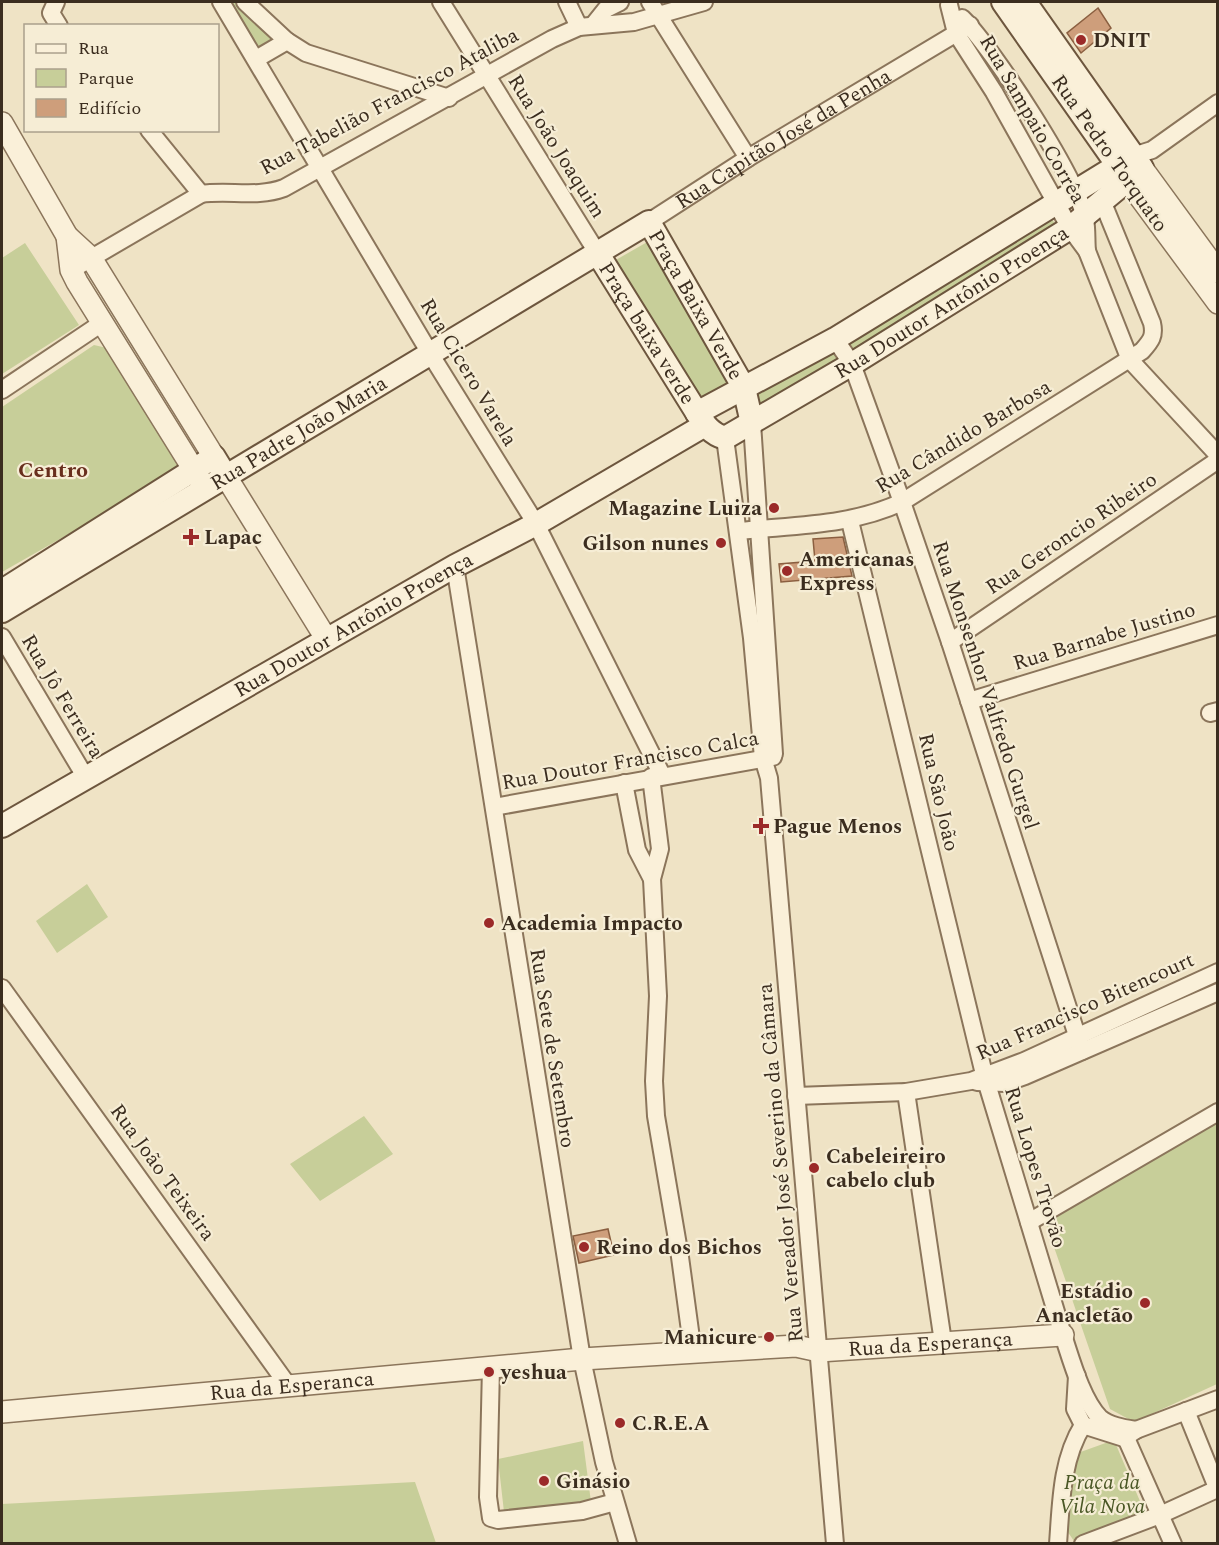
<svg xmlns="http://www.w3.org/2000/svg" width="1219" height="1545" viewBox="0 0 1219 1545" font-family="Spectral,serif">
	<rect width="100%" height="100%" fill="#efe3c5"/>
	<path fill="#c7ce99" d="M227,2H239L281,39L258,51Z
		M1048,215L1059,228L758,413L754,393Z
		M649,241L734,381L699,400L614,261Z
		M25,243L79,325L2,374V258Z
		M94,345L107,348L181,470L2,572V407Z
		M87,884L108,917L57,953L36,921Z
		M364,1116L393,1154L320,1201L290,1164Z
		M1217,1121V1384L1134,1422L1110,1409L1045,1221Z
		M1114,1440L1145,1513L1074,1541L1065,1528L1075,1454Z
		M583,1441L591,1502L504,1512L498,1459Z
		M415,1482L436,1543H2V1504Z"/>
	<path fill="#ce9e7b" stroke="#8b5f40" stroke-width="1.5" d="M1098,8L1111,28L1081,53L1067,33Z
		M843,537L852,576L781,582L779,564L815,561L813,539Z
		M608,1229L614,1255L579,1263L573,1236Z"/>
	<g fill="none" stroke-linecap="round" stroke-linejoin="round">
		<defs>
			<g id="minor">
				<path d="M56,2L51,13L59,26"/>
				<path d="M221,2L431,355L536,524L662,775"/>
				<path d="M245,2L287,41L306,53L449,98"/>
				<path d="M441,2L598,254"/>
				<path d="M567,2L579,27"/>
				<path d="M650,2L748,158"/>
				<path d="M949,5L956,33L994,92L1070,228L1087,251L1130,360L1218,455"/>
				<path d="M962,18C992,47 1079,180 1085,219C1087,229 1086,241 1087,251"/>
				<path d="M594,24L606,9L620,2"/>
				<path d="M256,59L287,41"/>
				<path d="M149,130L201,194"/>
				<path d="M1133,156L1152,150L1218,103"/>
				<path id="s1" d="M649,222L748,158L970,25"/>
				<path d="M71,270L201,194C229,190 257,198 284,188L552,39L579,27L634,22L704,2"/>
				<path d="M835,339L852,364L902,502L950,642L1082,1051"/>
				<path d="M2,390L102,323"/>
				<path d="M752,423L774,754"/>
				<path d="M725,438L752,638L763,758L769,778L835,1544"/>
				<path d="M850,521L984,1074L1063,1335C1071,1359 1082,1400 1100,1418C1110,1426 1124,1428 1136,1430"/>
				<path d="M739,531C794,525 851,526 902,502L1142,351C1151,341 1155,336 1152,323L1103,203"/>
				<path d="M455,566L582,1359L604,1462L628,1544"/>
				<path d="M2,637L86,778"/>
				<path d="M950,642L1218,460"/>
				<path d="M969,701L1218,625"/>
				<path d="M1210,713L1218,711"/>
				<path d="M651,777L660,849L652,879L658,996L654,1081L656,1116L680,1257L693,1353"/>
				<path d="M624,783L637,850L652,879"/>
				<path d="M494,807L773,757"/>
				<path d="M2,988L287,1384"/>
				<path d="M977,1082L1005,1083L1025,1076L1218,992"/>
				<path d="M906,1092L943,1342"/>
				<path d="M796,1096L906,1092L971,1081L1024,1061L1218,972"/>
				<path d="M1029,1222L1218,1112"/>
				<path d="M491,1367L488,1497L491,1518L498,1520L582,1511L615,1502"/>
				<path d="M1077,1376L1075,1409L1083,1425L1124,1438L1136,1430L1218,1399"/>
				<path d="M1186,1411L1218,1490"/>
				<path d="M1122,1429L1173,1544"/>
				<path d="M1058,1544C1061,1504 1061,1460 1083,1425"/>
				<path d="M1083,1544L1160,1515L1217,1489"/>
			</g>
			<g id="tertiary">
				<path d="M2,123L67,236L91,258L214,457"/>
				<path d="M1142,168L1218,272"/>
				<path d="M1128,181L1218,303"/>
				<path d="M67,236L71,270L77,282L202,483"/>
				<path d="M225,475L327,640"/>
				<path id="s2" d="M2,1412L582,1359L796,1346L819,1351L1063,1335"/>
			</g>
			<g id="secondary">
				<path d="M1003,2L1128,180"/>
				<path id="s3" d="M598,254L697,413C705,425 711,434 725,438L852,364L1070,228L1142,168L1025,2"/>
				<path d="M697,413L835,339L1133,156"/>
				<path d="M2,591L214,457L225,475"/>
				<path id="s4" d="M2,611L649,222L744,388L752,423"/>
				<path id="s5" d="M2,826L455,566L536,524L705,425"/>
			</g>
		</defs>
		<use href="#minor" stroke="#8b755b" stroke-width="20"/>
		<use href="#tertiary" stroke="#8b755b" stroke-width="24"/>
		<use href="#secondary" stroke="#6d563e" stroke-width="26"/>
		<use href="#minor" stroke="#faf0d9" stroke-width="16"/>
		<use href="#tertiary" stroke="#faf0d9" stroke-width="21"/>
		<use href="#secondary" stroke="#faf0d9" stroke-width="22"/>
	</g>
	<g fill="#9b2a29" stroke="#f6edd5" stroke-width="2">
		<circle cx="1081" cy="40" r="6"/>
		<circle cx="774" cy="508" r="6"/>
		<path d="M188 528h6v6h6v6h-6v6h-6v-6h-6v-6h6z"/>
		<circle cx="721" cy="543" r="6"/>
		<circle cx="787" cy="571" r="6"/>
		<path d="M758 817h6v6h6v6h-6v6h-6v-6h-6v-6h6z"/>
		<circle cx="489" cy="923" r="6"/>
		<circle cx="814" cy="1168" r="6"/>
		<circle cx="584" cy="1247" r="6"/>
		<circle cx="1145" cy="1303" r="6"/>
		<circle cx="769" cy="1337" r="6"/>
		<circle cx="489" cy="1372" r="6"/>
		<circle cx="620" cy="1423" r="6"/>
		<circle cx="544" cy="1481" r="6"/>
	</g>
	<g text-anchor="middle" stroke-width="4.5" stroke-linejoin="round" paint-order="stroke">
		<g font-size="21" font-weight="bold" fill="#3b2d1f" stroke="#f6edd5" text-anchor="start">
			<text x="1093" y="47">DNIT</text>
			<text x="762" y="515" text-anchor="end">Magazine Luiza</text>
			<text x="204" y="544">Lapac</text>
			<text x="709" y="550" text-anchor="end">Gilson nunes</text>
			<text x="799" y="566">Americanas<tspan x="799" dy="24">Express</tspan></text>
			<text x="773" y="833">Pague Menos</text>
			<text x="501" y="930">Academia Impacto</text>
			<text x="826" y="1163">Cabeleireiro<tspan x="826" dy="24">cabelo club</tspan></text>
			<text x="596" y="1254">Reino dos Bichos</text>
			<text x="1133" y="1298" text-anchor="end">Estádio<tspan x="1133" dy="24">Anacletão</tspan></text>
			<text x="757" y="1344" text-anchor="end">Manicure</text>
			<text x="501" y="1379">yeshua</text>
			<text x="632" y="1430">C.R.E.A</text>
			<text x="556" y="1488">Ginásio</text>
		</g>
		<g font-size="21" fill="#3b2d1f" stroke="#f6edd5">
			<text transform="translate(389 101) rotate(-28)" y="7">Rua Tabelião Francisco Ataliba</text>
			<text transform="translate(1033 119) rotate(60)" y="7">Rua Sampaio Corrêa</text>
			<text dy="7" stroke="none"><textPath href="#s1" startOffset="158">Rua Capitão José da Penha</textPath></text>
			<text transform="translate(557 146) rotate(58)" y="7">Rua João Joaquim</text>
			<text transform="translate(1110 153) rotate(55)" y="7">Rua Pedro Torquato</text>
			<text dy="7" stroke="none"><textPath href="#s3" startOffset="490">Rua Doutor Antônio Proença</textPath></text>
			<text dy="7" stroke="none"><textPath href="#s4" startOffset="850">Praça Baixa Verde</textPath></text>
			<text dy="7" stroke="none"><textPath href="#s3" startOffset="93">Praça baixa verde</textPath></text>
			<text transform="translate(469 372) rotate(59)" y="7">Rua Cicero Varela</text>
			<text dy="7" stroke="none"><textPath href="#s4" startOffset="346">Rua Padre João Maria</textPath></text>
			<text transform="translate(963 436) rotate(-31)" y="7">Rua Cândido Barbosa</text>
			<text transform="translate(1071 533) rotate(-34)" y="7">Rua Geroncio Ribeiro</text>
			<text dy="7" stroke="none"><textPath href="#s5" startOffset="405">Rua Doutor Antônio Proença</textPath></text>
			<text transform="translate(1104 636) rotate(-17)" y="7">Rua Barnabe Justino</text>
			<text transform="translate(986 685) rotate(72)" y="7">Rua Monsenhor Valfredo Gurgel</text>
			<text transform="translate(63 696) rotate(59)" y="7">Rua Jô Ferreira</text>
			<text transform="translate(630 760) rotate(-10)" y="7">Rua Doutor Francisco Calca</text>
			<text transform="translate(939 792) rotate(77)" y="7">Rua São João</text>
			<text transform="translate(1085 1006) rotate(-24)" y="7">Rua Francisco Bitencourt</text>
			<text transform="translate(553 1048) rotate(81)" y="7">Rua Sete de Setembro</text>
			<text transform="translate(780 1163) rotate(-95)" y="7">Rua Vereador José Severino da Câmara</text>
			<text transform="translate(1036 1167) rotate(73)" y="7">Rua Lopes Trovão</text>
			<text transform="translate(163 1172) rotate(54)" y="7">Rua João Teixeira</text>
			<text dy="7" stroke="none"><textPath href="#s2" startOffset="932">Rua da Esperança</textPath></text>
			<text dy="7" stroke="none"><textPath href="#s2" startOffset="291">Rua da Esperanca</textPath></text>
		</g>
		<g font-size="21" font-style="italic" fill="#4a5725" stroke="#f6edd5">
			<text x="1102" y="1489">Praça da<tspan x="1102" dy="24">Vila Nova</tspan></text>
		</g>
		<g font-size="22" font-weight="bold" fill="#682e1d" stroke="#f6edd5">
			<text x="53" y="477">Centro</text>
		</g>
	</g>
	<rect width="1219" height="1545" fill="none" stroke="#3b2d1f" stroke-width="6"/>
	<rect x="24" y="24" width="195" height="108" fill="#f6edd5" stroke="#aba08c" stroke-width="1.5"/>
	<rect x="36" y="44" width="30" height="9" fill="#faf0d9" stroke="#aba08c" stroke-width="1.5"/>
	<text x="78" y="54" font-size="18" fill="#3b2d1f">Rua</text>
	<rect x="36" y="69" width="30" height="18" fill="#c7ce99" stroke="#aba08c" stroke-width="1.5"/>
	<text x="78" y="84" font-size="18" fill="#3b2d1f">Parque</text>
	<rect x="36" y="99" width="30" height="18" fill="#ce9e7b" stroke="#aba08c" stroke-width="1.5"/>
	<text x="78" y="114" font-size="18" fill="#3b2d1f">Edifício</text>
</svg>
